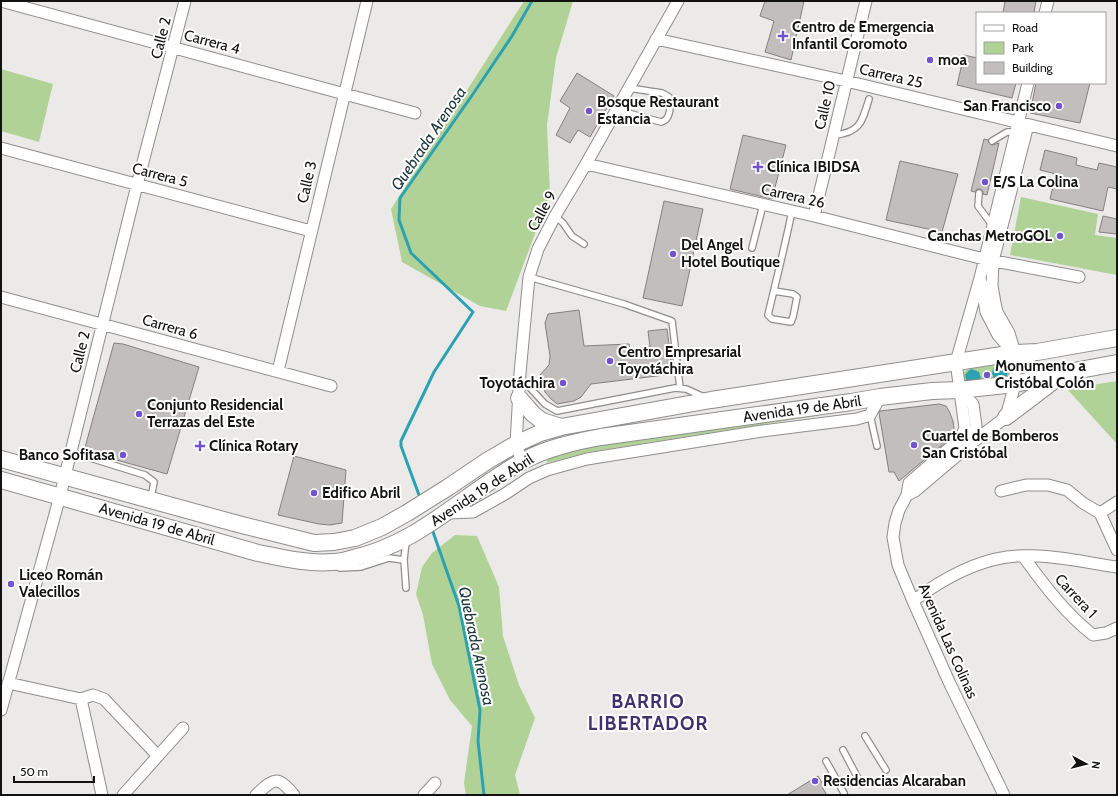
<svg xmlns="http://www.w3.org/2000/svg" width="1118" height="796" viewBox="0 0 1118 796" font-family="Cabin,sans-serif">
	<rect width="100%" height="100%" fill="#eceae8"/>
	<path fill="#b1d297" d="M524,1H573L556,58L547,125L550,194L506,311L480,306L402,262L391,209Z
		M1,69L53,84L39,142L1,131Z
		M1021,197L1098,214L1095,235L1117,238V275L1010,255Z
		M1001,364C1008,366 1009,371 1008,378L965,383L962,380L964,372L968,369Z
		M1117,381V444L1067,389Z
		M815,412L816,416L589,452L547,463V458L585,447Z
		M455,535L477,536L499,587L503,636L519,685L535,718L515,775L520,795H466L464,783L472,726L450,700L432,664L423,615L416,594L422,567L432,553Z"/>
	<path fill="#2ca2b1" d="M999,364L1003,365L1008,369L1007,377L994,378L992,373L993,369Z
		M972,369L979,372L981,378L979,382L967,383L965,375L968,371Z"/>
	<g fill="none" stroke-linecap="round" stroke-linejoin="round">
		<path stroke="#2ca2b1" stroke-width="3" d="M419,495L401,446V441L434,372L473,312L411,253L399,220L400,198L473,94L512,36L532,1
			M432,529L459,606L480,710L478,741L484,795"/>
	</g>
	<path fill="#c2bebe" stroke="#848080" d="M765,1H804L791,60L765,52L774,21L760,16Z
		M1005,1H1036L1034,13H1003Z
		M964,55L977,58V83H1016L1012,98L957,85Z
		M577,73L614,96L590,137L578,130L570,143L556,135L570,108L560,101Z
		M1036,83H1090L1080,123L1030,113Z
		M743,135L786,145L772,199L730,189Z
		M984,139L988,140L989,143L992,145L999,143L987,195L983,194V191L980,189H977L975,192L971,191Z
		M1045,150L1077,158L1076,165L1097,170L1099,163L1117,167V189L1108,187L1103,211L1050,199L1056,174L1040,170Z
		M900,161L958,174L942,232L886,220Z
		M664,201L703,209L682,306L643,298Z
		M1103,216L1117,219V234L1099,232Z
		M579,310L584,346L629,344L630,349L650,347L648,331L667,329L673,374L591,384L581,397L574,401L557,404L551,399L545,392L539,376L549,365L550,356L545,323L548,314Z
		M114,343L123,344L199,367L167,474L84,451Z
		M939,404L946,406L949,411L953,421L954,428L953,436L899,481L894,472H889L879,413L880,411Z
		M294,456L346,470L342,523L330,525L319,524L278,515Z
		M818,776L824,786L822,787L827,795H787Z"/>
	<g fill="none" stroke-linecap="round" stroke-linejoin="round">
		<defs>
			<path id="service" d="M617,110L661,122C671,120 671,105 669,97L662,93L629,88
				M834,135C860,133 862,122 869,99
				M992,141L1007,132H1015
				M979,193L978,206L992,225
				M555,216L563,223L572,236L584,244
				M752,248L763,205
				M529,277L624,304L672,321L680,388
				M774,291L793,294L797,297L793,317L791,322L772,319L768,315C776,281 785,246 792,211
				M520,377L545,404L557,411L675,388L686,389L704,397
				M870,415L877,446
				M71,452L145,475L154,482L151,498
				M340,568L361,567L389,558L404,560
				M406,588L404,560L406,541
				M865,736L886,770
				M843,750L861,784
				M826,761L844,793"/>
			<path id="minor" d="M1,1L415,113
				M1045,13L1048,1
				M656,39L846,81L1117,146
				M1,148L311,231
				M586,164L814,216L984,259L1079,277
				M814,216L866,1
				M981,282L986,312L998,335L1013,352
				M1,297L331,386
				M278,371L367,1
				M959,390L973,404L976,426L973,442
				M522,462L516,444L520,373L529,277L538,249L555,216L586,164L678,1
				M1001,491L1026,485H1048L1067,490L1083,503L1100,513L1117,550
				M907,495L915,491L973,442L1006,417L1015,384V353L1009,333L997,312L995,303L992,286L993,261L1028,125
				M447,513L473,512L505,494L529,478L547,470L587,459L762,431L857,419L870,415L880,397
				M1100,513L1117,502
				M1023,556C1044,585 1065,613 1093,635L1106,633L1117,628
				M913,601C941,580 972,562 1007,557C1042,552 1082,562 1117,567
				M8,683L81,699L102,795
				M81,699L93,695L104,699L158,756
				M1,710L60,496L137,185L185,1
				M123,795L183,728
				M256,795C274,778 277,775 294,795
				M424,795L435,783
				M1004,795L950,684L913,601L898,565L893,537L895,523L899,510L907,495L909,483L960,439L965,428L956,362L980,278L1028,83"/>
			<path id="secondary" d="M1015,353L1042,378
				M519,398L533,414L542,421L561,427
				M1006,417L1060,376
				M1,459L238,524L314,543L334,542L355,538L382,527L407,513L447,488L487,461L516,444L540,433L561,427L711,400L1015,353L1037,352L1117,338
				M1,480L258,553C283,558 307,564 333,562C340,562 347,560 353,558C419,544 466,492 523,461C547,448 574,442 601,437L851,402L880,397L932,391L959,390L1015,384L1063,373L1117,363"/>
		</defs>
		<use href="#service" stroke="#908e8c" stroke-width="8"/>
		<use href="#minor" stroke="#908e8c" stroke-width="13"/>
		<use href="#secondary" stroke="#908e8c" stroke-width="18"/>
		<use href="#service" stroke="#fff" stroke-width="5.5"/>
		<use href="#minor" stroke="#fff" stroke-width="11"/>
		<use href="#secondary" stroke="#fff" stroke-width="16"/>
	</g>
	<g fill="#7154cd" stroke="#fff" stroke-width="1.5">
		<path d="M781 30h4v4h4v4h-4v4h-4v-4h-4v-4h4z"/>
		<circle cx="930" cy="60" r="4"/>
		<circle cx="1059" cy="106" r="4"/>
		<circle cx="589" cy="111" r="4"/>
		<path d="M756 161h4v4h4v4h-4v4h-4v-4h-4v-4h4z"/>
		<circle cx="985" cy="182" r="4"/>
		<circle cx="1060" cy="236" r="4"/>
		<circle cx="673" cy="254" r="4"/>
		<circle cx="610" cy="361" r="4"/>
		<circle cx="987" cy="375" r="4"/>
		<circle cx="563" cy="383" r="4"/>
		<circle cx="139" cy="414" r="4"/>
		<circle cx="914" cy="445" r="4"/>
		<path d="M198 440h4v4h4v4h-4v4h-4v-4h-4v-4h4z"/>
		<circle cx="123" cy="455" r="4"/>
		<circle cx="314" cy="493" r="4"/>
		<circle cx="11" cy="584" r="4"/>
		<circle cx="815" cy="781" r="4"/>
	</g>
	<g text-anchor="middle" stroke-width="4" stroke-linejoin="round" paint-order="stroke">
		<g font-size="15" font-weight="bold" fill="#121211" stroke="#fff" text-anchor="start">
			<text x="792" y="32">Centro de Emergencia<tspan x="792" dy="17">Infantil Coromoto</tspan></text>
			<text x="938" y="65">moa</text>
			<text x="597" y="107">Bosque Restaurant<tspan x="597" dy="17">Estancia</tspan></text>
			<text x="1051" y="111" text-anchor="end">San Francisco</text>
			<text x="767" y="172">Clínica IBIDSA</text>
			<text x="993" y="187">E/S La Colina</text>
			<text x="1052" y="241" text-anchor="end">Canchas MetroGOL</text>
			<text x="681" y="250">Del Angel<tspan x="681" dy="17">Hotel Boutique</tspan></text>
			<text x="618" y="357">Centro Empresarial<tspan x="618" dy="17">Toyotáchira</tspan></text>
			<text x="995" y="371">Monumento a<tspan x="995" dy="17">Cristóbal Colón</tspan></text>
			<text x="555" y="388" text-anchor="end">Toyotáchira</text>
			<text x="147" y="410">Conjunto Residencial<tspan x="147" dy="17">Terrazas del Este</tspan></text>
			<text x="922" y="441">Cuartel de Bomberos<tspan x="922" dy="17">San Cristóbal</tspan></text>
			<text x="209" y="451">Clínica Rotary</text>
			<text x="115" y="460" text-anchor="end">Banco Sofitasa</text>
			<text x="322" y="498">Edifico Abril</text>
			<text x="19" y="580">Liceo Román<tspan x="19" dy="17">Valecillos</tspan></text>
			<text x="823" y="786">Residencias Alcaraban</text>
		</g>
		<g font-size="15" fill="#121211" stroke="#fff">
			<text transform="translate(161 38) rotate(-76)" y="5">Calle 2</text>
			<text transform="translate(212 42) rotate(15)" y="5">Carrera 4</text>
			<text transform="translate(891 76) rotate(13)" y="5">Carrera 25</text>
			<text transform="translate(825 105) rotate(-77)" y="5">Calle 10</text>
			<text transform="translate(160 175) rotate(15)" y="5">Carrera 5</text>
			<text transform="translate(307 182) rotate(-77)" y="5">Calle 3</text>
			<text transform="translate(793 196) rotate(13)" y="5">Carrera 26</text>
			<text transform="translate(542 211) rotate(-61)" y="5">Calle 9</text>
			<text transform="translate(170 327) rotate(16)" y="5">Carrera 6</text>
			<text transform="translate(80 352) rotate(-76)" y="5">Calle 2</text>
			<text transform="translate(802 409) rotate(-8)" y="5">Avenida 19 de Abril</text>
			<text transform="translate(482 490) rotate(-33)" y="5">Avenida 19 de Abril</text>
			<text transform="translate(157 524) rotate(16)" y="5">Avenida 19 de Abril</text>
			<text transform="translate(1076 596) rotate(47)" y="5">Carrera 1</text>
			<text transform="translate(948 641) rotate(66)" y="5">Avenida Las Colinas</text>
		</g>
		<g font-size="16" font-style="italic" fill="#213a3e" stroke="#fff">
			<text transform="translate(428 138) rotate(-56)" y="6">Quebrada Arenosa</text>
			<text transform="translate(477 646) rotate(78)" y="6">Quebrada Arenosa</text>
		</g>
		<g font-size="19" font-weight="bold" letter-spacing="1" fill="#3f326e" stroke="#fff">
			<text x="648" y="708">BARRIO<tspan x="648" dy="22">LIBERTADOR</tspan></text>
		</g>
	</g>
	<rect width="1118" height="796" fill="none" stroke="#121211" stroke-width="4"/>
	<rect x="976" y="12" width="130" height="72" fill="#ffffff" stroke="#a0a0a0"/>
	<rect x="984" y="25" width="20" height="6" fill="#ffffff" stroke="#a0a0a0"/>
	<text x="1012" y="32" font-size="12" fill="#121211">Road</text>
	<rect x="984" y="42" width="20" height="12" fill="#b1d297" stroke="#a0a0a0"/>
	<text x="1012" y="52" font-size="12" fill="#121211">Park</text>
	<rect x="984" y="62" width="20" height="12" fill="#c2bebe" stroke="#a0a0a0"/>
	<text x="1012" y="72" font-size="12" fill="#121211">Building</text>
	<g transform="translate(1086 764) rotate(97)" stroke="#ffffff" stroke-width="3" paint-order="stroke">
	<path d="M0-3L7 15L0 10L-7 15Z" fill="#121211"/>
	<text y="-6" font-size="11" font-weight="bold" text-anchor="middle" fill="#121211">N</text>
	</g>
	<path d="M14 776v6h80v-6" fill="none" stroke="#121211" stroke-width="2"/>
	<text x="20" y="776" font-size="12" fill="#121211" stroke="#ffffff" stroke-width="3" paint-order="stroke">50 m</text>
</svg>
